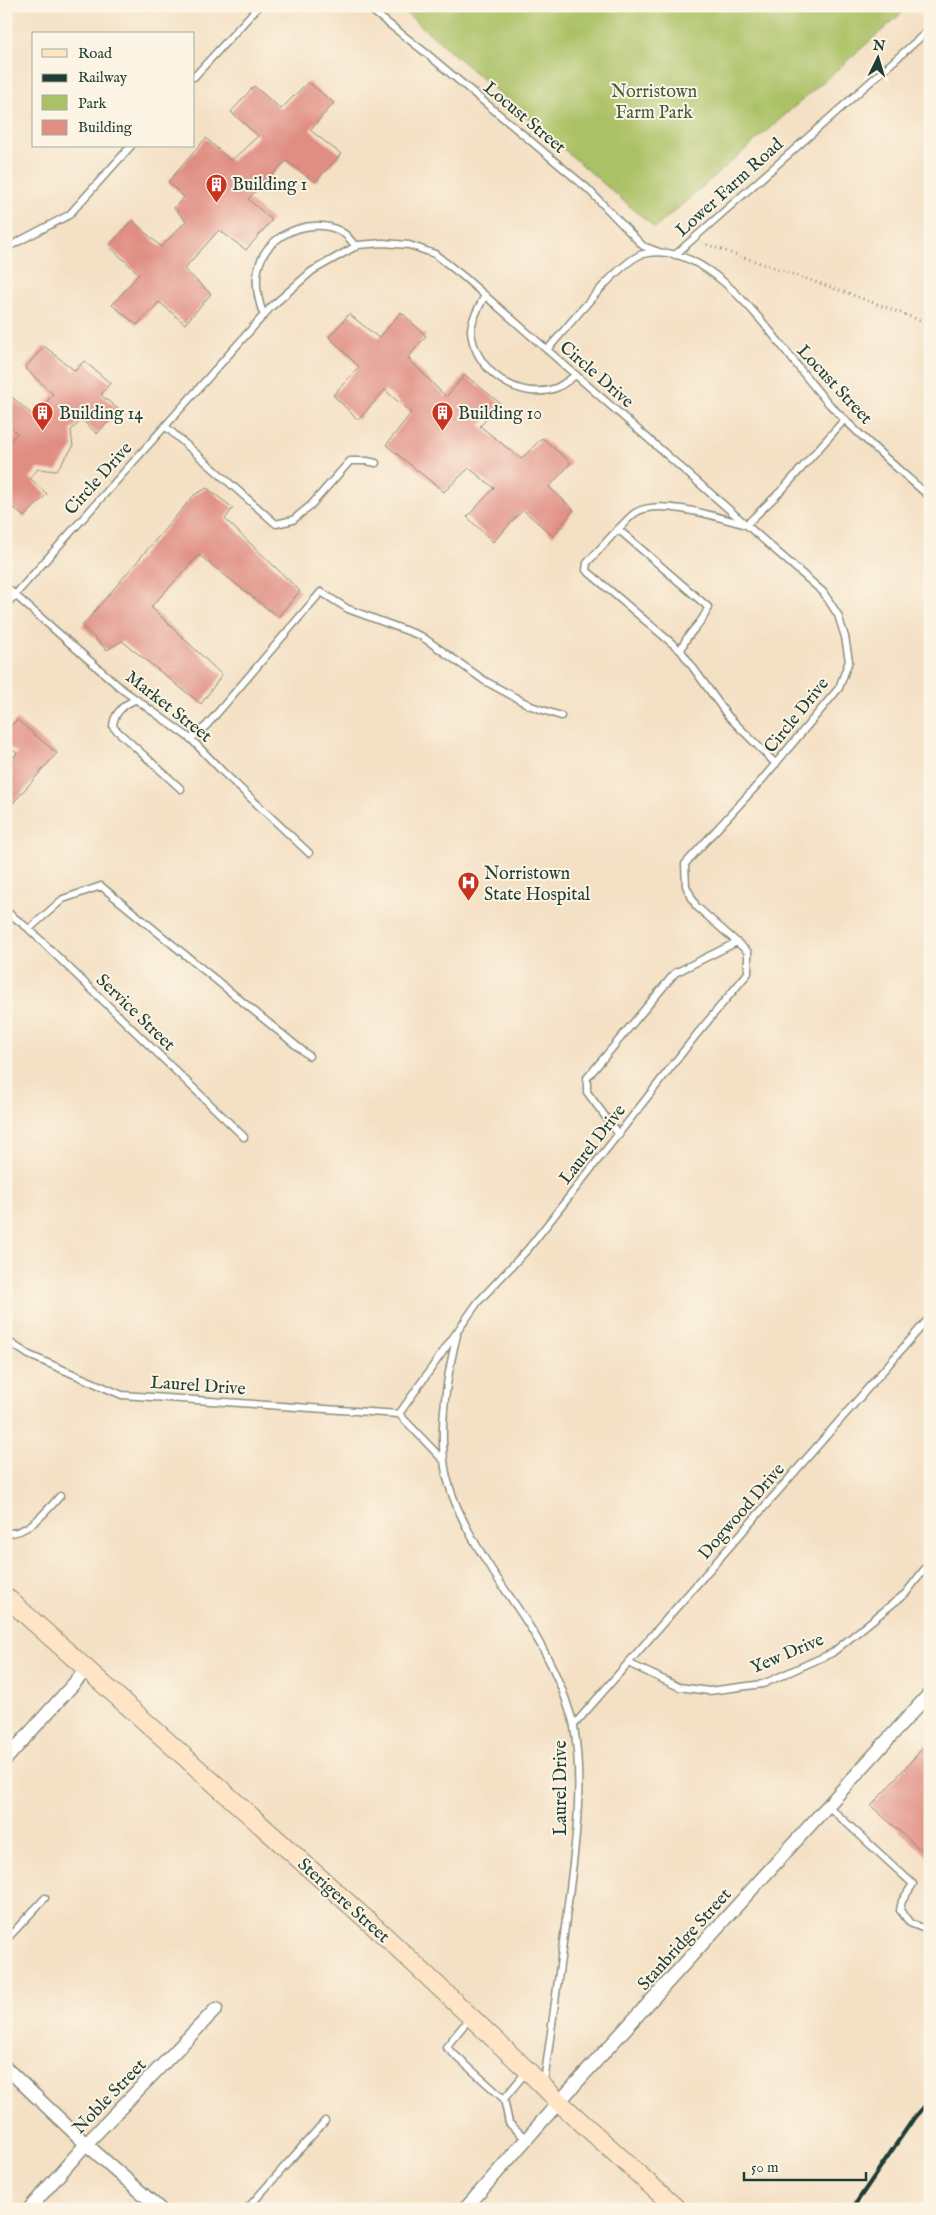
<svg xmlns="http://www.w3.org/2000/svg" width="936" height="2215" viewBox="0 0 936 2215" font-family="'IM FELL English',serif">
	<rect width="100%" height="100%" fill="#fcf5e5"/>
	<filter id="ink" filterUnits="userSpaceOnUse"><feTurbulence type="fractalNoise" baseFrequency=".02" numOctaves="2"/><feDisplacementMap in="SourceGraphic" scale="10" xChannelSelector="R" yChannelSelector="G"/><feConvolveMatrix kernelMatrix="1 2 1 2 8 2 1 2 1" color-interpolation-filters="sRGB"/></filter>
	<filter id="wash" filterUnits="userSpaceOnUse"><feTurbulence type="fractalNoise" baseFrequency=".0096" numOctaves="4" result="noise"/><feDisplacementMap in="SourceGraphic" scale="20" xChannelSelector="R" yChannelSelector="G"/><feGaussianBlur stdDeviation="1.12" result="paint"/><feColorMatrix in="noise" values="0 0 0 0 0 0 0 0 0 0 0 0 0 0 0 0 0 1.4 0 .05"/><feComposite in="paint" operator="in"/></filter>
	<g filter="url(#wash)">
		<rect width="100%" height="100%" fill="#f4e0c4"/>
		<path fill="#abc165" stroke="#657f4c" d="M398,6H910L655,228Z"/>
		<g id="blocks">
			<path fill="#e08d82" d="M308,82L334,103L310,130L341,154L315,182L286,161L248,199L272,220L246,250L219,230L184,269L211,294L185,324L159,302L137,325L112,305L139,274L109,246L132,220L161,247L186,221L174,208L184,197L168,182L206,138L231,161L258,136L231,112L254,86L281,109Z
				M401,312L426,336L408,358L446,397L465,375L501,404L480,426L521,459L542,438L571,463L549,487L574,510L553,536L523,510L493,542L467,517L494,488L469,468L444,492L386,445L411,413L385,390L358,420L333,395L359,367L329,337L349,314L379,338Z
				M44,346L75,371L84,361L110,383L101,395L119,410L97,434L82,420L71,430L73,447L56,471L38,469L30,478L47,494L24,517L6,501V446L17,433L6,423V392L35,417L53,394L25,368Z
				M207,488L233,508L225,519L300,591L278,617L199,555L151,607L222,675L201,704L122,641L107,650L82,626L194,495Z
				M17,720L57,753L6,811V765L17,753L6,745V730Z
				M930,1740V1858L871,1806Z"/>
		</g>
	</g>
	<g filter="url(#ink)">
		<use href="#blocks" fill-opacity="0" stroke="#8a8e7c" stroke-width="1"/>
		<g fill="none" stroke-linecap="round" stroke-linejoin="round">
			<defs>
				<path id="lane" d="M366,6L426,53L588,189L643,246L659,252
					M194,77L259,6
					M6,248L69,215L131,146
					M675,255L930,29
					M485,295C480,306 471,319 471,331C474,370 519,402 556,388C563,385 570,379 576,375
					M264,316C257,298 253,279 261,260C272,231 320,214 346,235C349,238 353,243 356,247
					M547,350C566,329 620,260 643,254C719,236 787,362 832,407C863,439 897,468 930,497
					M165,426L276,524L293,520L311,505L350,461H367L376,463
					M618,529C624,524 629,517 635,513C658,497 721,518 746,525L783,489L845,419
					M6,587L123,690L191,739L223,772L309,853
					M6,605L271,307L312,271L358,245L383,243L409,245L435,254L464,277L823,592L838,615L845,637L849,661L839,688L761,781L685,864L686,886L696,906L748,952V973L697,1034L528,1249L478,1302L399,1414L122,1395L29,1355L6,1340
					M681,651L586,570L587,563L618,529L708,607C704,624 685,633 681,651L728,716L776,764
					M135,700C124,704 113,714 113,727L181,789
					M191,739L207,725L321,592L348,609L421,636L485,681L531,706L561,716
					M6,911L29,929L244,1137
					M29,929L63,899L101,886L309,1056
					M619,1135L587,1092V1078L675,973L737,942
					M457,1335C447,1375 440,1419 444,1460C448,1504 483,1558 508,1594C533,1630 551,1659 566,1700C568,1709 573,1718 574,1727C584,1788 575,1850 567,1911C560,1968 552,2025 544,2082
					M399,1414L444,1461
					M6,1533C28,1535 47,1510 60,1496
					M628,1663L679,1687L709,1691L763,1684L832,1653L906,1593L930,1562
					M574,1725L930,1317
					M828,1806L913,1884L902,1901L900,1910L910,1923L930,1931
					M6,1940L45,1898
					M469,2019L446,2047L504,2099
					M526,2139L509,2123L504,2099L527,2071
					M247,2209L325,2121"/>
				<path id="street" d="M6,1759L87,1669
					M6,2068L86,2144L160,2209
					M29,2209L86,2144L216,2009
					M465,2209L559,2102L930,1693"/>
				<path id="secondary" d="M6,1597L386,1937L527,2070L559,2102L677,2209"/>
			</defs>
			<use href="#lane" stroke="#8a8e7c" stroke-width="9"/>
			<use href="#street" stroke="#8a8e7c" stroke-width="15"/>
			<use href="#secondary" stroke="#8a8e7c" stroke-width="20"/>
			<path stroke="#8a8e7c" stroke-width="3" stroke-dasharray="1 4" stroke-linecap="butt" d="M702,243L842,291L930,324"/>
			<use href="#lane" stroke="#fff" stroke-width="6"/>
			<use href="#street" stroke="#fff" stroke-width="12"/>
			<use href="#secondary" stroke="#ffe4c6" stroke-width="18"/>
			<path stroke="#1f3d34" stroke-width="4" d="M852,2209L914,2118L930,2100"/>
		</g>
	</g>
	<defs>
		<symbol id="building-pin" viewBox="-11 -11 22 30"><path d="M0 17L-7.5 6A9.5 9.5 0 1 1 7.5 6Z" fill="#c8321e" stroke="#fcf5e5"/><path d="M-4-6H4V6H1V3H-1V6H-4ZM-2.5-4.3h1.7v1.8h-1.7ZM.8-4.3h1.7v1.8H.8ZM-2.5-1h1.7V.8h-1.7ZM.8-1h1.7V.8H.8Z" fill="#fff"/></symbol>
		<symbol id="hospital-pin" viewBox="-11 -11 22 30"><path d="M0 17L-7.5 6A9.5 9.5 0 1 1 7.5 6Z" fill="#c8321e" stroke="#fcf5e5"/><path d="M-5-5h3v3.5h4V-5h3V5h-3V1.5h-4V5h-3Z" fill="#fff"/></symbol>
	</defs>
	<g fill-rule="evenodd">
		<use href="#building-pin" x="204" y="172" width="25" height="34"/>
		<use href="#building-pin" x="30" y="400" width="25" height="34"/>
		<use href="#building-pin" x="430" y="400" width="25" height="34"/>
		<use href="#hospital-pin" x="456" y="870" width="25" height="34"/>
	</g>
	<g text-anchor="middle" stroke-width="4" stroke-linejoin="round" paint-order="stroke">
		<g font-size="18" fill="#425e40" stroke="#fcf5e5">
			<text x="654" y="97">Norristown<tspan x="654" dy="21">Farm Park</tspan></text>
		</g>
		<g font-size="18" fill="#1f3d34" stroke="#fcf5e5">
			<text transform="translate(525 117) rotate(40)" y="6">Locust Street</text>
			<text transform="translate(729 187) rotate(-42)" y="6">Lower Farm Road</text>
			<text transform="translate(597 374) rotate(41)" y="6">Circle Drive</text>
			<text transform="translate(835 384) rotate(47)" y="6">Locust Street</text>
			<text transform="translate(98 478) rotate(-48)" y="6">Circle Drive</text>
			<text transform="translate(169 706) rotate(38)" y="6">Market Street</text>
			<text transform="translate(796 715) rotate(-51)" y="6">Circle Drive</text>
			<text transform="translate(136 1012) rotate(44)" y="6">Service Street</text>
			<text transform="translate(592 1144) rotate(-52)" y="6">Laurel Drive</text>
			<text transform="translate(198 1385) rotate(4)" y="6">Laurel Drive</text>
			<text transform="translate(741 1511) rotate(-49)" y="6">Dogwood Drive</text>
			<text transform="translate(787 1653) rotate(-23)" y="6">Yew Drive</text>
			<text transform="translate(560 1788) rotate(-90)" y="6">Laurel Drive</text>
			<text transform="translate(344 1900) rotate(42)" y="6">Sterigere Street</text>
			<text transform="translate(684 1939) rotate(-48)" y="6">Stanbridge Street</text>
			<text transform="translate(109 2096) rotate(-46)" y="6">Noble Street</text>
		</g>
		<g font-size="18" fill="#1f3d34" stroke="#fcf5e5" text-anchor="start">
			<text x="232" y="190">Building 1</text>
			<text x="59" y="419">Building 14</text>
			<text x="458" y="419">Building 10</text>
			<text x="484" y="879">Norristown<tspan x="484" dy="21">State Hospital</tspan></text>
		</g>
	</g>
	<rect width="936" height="2215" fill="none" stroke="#fcf5e5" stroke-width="25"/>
	<rect x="32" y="32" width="162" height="115" fill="#fcf5e5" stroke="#a4ab9e"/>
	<rect x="42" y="49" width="25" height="8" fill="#ffe4c6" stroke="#a4ab9e"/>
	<text x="78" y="58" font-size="15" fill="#1f3d34">Road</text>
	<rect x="42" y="74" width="25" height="8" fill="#1f3d34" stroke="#a4ab9e"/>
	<text x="78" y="82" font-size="15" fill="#1f3d34">Railway</text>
	<rect x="42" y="95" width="25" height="15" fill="#abc165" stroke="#a4ab9e"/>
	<text x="78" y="108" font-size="15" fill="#1f3d34">Park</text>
	<rect x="42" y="120" width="25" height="15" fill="#e08d82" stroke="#a4ab9e"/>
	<text x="78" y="132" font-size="15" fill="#1f3d34">Building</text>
	<g transform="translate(878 58) rotate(5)" stroke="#fcf5e5" stroke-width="4" paint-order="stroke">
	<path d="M0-4L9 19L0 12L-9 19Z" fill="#1f3d34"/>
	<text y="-8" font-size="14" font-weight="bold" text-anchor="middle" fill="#1f3d34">N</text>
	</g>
	<path d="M744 2172v8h122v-8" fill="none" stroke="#1f3d34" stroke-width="2.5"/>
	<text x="751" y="2172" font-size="15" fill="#1f3d34" stroke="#fcf5e5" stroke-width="4" paint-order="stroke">50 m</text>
</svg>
